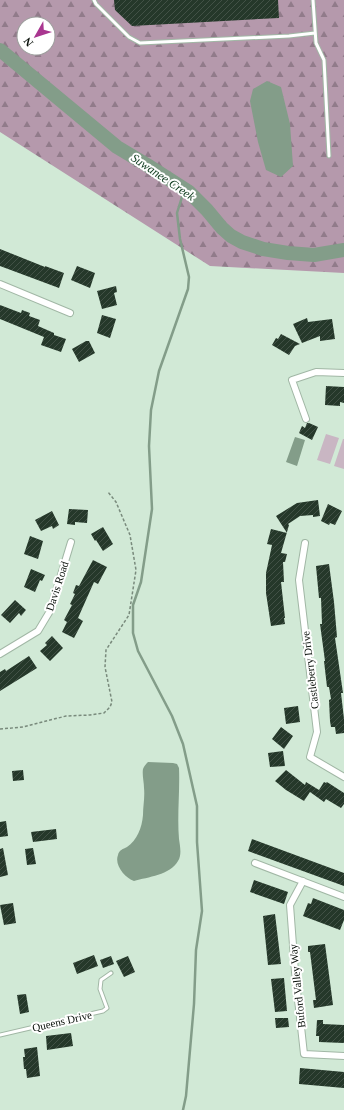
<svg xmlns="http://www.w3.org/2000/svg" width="344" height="1110" viewBox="0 0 344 1110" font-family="Georgia,serif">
	<defs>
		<pattern id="forest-firs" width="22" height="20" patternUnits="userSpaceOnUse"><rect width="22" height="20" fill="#b599ac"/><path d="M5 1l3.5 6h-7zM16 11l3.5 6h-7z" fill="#917b8a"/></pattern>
		<pattern id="building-hatch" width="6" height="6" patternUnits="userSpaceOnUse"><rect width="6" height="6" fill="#25382a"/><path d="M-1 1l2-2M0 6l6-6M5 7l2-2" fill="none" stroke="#425146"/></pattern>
	</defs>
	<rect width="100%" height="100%" fill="#d1e9d6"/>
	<path fill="url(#forest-firs)" fill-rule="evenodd" d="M0,0H344V273L210,266L0,132ZM24,24H48V48H24Z"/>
	<path fill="#c9b6c3" d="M326,434L339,438L330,464L317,460Z
		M343,439H344V469L334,466Z"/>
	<path fill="#839d89" d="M267,81L281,87L290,124L293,166L281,177L266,170L258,142L250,101L253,89Z
		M295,437L305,440L297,466L286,462Z
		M148,762L173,763L177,764L179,768C180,792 177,816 179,839C180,846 182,855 178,861C170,875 148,877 134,881C125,878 114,865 118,855C119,850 123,849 127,847C137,840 142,828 143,815C143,806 145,797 144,788C144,782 142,775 143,769C144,766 146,764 148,762Z"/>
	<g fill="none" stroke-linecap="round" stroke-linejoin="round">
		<path stroke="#839d89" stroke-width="2.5" d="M183,1110L186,1096L194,1004L196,950L202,911L197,842V806L183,744L172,716L138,651L133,633V605L141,582L152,509L149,446L151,410L159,371L188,289L189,277L180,239L177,213L182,197L189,192"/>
		<path stroke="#839d89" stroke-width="14" d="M0,50L117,147L147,165L189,192L207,210L222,228L231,236L242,242L263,249L288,253L314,255L344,250"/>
	</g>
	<path fill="url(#building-hatch)" d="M114,0H278L279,18L132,26L115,10Z
		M0,249L45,267V266L64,273L59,288L0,266Z
		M77,266L95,273L90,288L71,280Z
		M116,286L117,292L114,293L117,305L102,309L97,291Z
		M0,305L21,313L22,310L30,313L29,316L40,320L38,326L54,333V335L66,339L61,352L41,345L44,337L0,319Z
		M102,315L116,319L110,338L97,333Z
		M307,318L308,322L332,319L335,339L320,341V336L302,343L293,324Z
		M281,334L300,344L295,346L289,355L272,345L276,338L278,339Z
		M86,341H89L95,353L79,362L72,349Z
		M326,386L344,387V403L340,402V406L325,405Z
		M307,423H309L318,427L312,440L299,433L302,426L305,428Z
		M318,500L320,516L313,517V515L300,516L288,524L289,525L281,553L287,554L285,562H283L284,582H281L285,618H284L285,624L271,626L266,593V573L272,545L267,544L271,529L287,533L276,516L297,503Z
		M328,504L342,511L335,525L330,523L329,525L321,521Z
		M69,509L88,510L87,523L75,522V525L67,524Z
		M52,511L59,525L53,529L52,526L41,531L35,520Z
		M103,527L113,544L103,551L96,540L95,541L91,534Z
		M30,536L43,541L38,559L24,554Z
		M93,560L107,567L98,584L94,582L78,618L83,621L74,638L62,632L67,622L64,620L72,605L70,604L75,594L73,593L76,585L79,586Z
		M329,564L334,602L337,637L335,638L343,693H341L344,719V733L336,734L335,727H331L330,721L329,700L331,699L329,687H327L324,661H325L320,624H322L321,598H319L316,566Z
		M31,569L45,575L42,581L40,580L35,592L24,587Z
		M15,600L26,610L21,616L19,613L10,623L1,615Z
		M52,636L63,648L50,661L40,651L47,645L45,643Z
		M29,656L37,668L0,691V672L5,669L6,671Z
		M298,706L300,722L286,724L284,708Z
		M281,727L293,736L284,749L272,739Z
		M283,751L285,766L270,767L268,753Z
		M23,770L24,780L13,781L12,771Z
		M286,770L305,785L306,782L319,790L324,782L326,783L327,782L344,793V804L341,808L326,799L324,802L310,792L304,801L286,790L275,781Z
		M6,821L8,836L0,837V822Z
		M56,829L57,839L33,842L31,832Z
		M252,839L344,873V886L248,851Z
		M3,848L8,875L0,877V849Z
		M33,848L36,864L27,865L25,849Z
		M254,880L288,892L284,904L250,892Z
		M313,898L344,910V920L340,930L303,916L308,903L311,904Z
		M13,903L16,923L4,925L0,905Z
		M275,914L281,964L268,965L263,916Z
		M325,944L333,1005L314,1008L313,1000H316L310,952H308V946Z
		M94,955L98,966L77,974L73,963Z
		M111,956L114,964L103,968L100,960Z
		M128,956L135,972L124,977L116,961Z
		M284,978L287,1011L275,1012L271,979Z
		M26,994L29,1012L20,1014L17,995Z
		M275,1018H288L289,1027L276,1028Z
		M317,1020H323V1024L344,1025V1043L319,1042V1036H316Z
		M71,1033L73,1046L47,1050L46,1036Z
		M37,1047L40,1076L27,1078L26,1069H24L23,1057H25L24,1049Z
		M300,1068L344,1072V1088L299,1084Z"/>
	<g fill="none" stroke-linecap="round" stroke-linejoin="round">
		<defs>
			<path id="service" d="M94,0L96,4L129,37L140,43L289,36L315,33
				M313,0L316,43L324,60L329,156
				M0,1035L103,1011L107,1008L100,989L101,980L111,973"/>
			<path id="minor" d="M0,284L70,313
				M306,419L292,380L316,372L344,373
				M305,543L299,580L317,732L310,757L344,777
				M0,654L38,631L50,611L71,542
				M255,863L344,897
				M303,881L290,905L295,972L304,1054L344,1056"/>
		</defs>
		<use href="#service" stroke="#a1b7a5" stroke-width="5"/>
		<use href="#minor" stroke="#a1b7a5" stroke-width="8"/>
		<path stroke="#798a7c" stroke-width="1.5" stroke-dasharray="3 2" stroke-linecap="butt" d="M0,729L23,727L66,716L90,715L104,713L110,707L112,702L105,667L106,650L129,615L136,570L130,535L116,502L108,492"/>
		<use href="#service" stroke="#fff" stroke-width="3"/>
		<use href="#minor" stroke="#fff" stroke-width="6"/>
	</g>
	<g text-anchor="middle" stroke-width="4" stroke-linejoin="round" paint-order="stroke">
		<g font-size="11" fill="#09100a" stroke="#fff">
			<text transform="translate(57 586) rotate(-72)" y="4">Davis Road</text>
			<text transform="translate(310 670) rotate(-97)" y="4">Castleberry Drive</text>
			<text transform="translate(297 986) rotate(-96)" y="4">Buford Valley Way</text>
			<text transform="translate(62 1021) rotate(-13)" y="4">Queens Drive</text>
		</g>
		<g font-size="12" font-style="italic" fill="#0b391b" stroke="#fff">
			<text transform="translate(163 177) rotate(34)" y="4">Suwanee Creek</text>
		</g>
	</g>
	<g transform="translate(36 36) rotate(231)"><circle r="19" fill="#ffffff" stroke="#9d9f9d"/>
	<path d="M0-3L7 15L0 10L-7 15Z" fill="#a93690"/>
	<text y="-6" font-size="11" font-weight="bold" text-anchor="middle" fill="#09100a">N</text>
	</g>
</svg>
